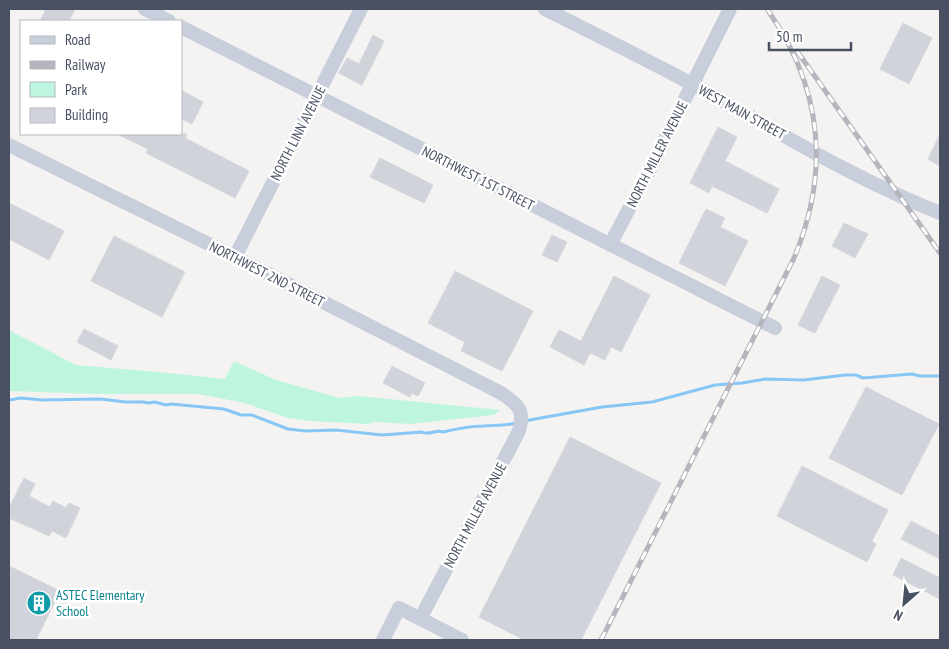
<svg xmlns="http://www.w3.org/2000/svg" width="949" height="649" viewBox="0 0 949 649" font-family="'PT Sans Narrow',sans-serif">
	<rect width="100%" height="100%" fill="#f5f3f2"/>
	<path fill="#bef5df" d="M9,330L76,365L159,372L225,379L234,361L276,380L340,398L359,396L500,410L494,415L410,424L376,422L367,424L310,421L288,418L245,403L198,394H96L9,391Z"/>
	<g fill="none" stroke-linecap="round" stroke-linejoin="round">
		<path stroke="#87c7f6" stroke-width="3" d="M9,400L21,398L42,400L100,399L126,402H143L149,403L155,402L166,405L171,404L224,409L241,415H252L288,429L305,431L336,430L382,435L422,432C429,436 436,429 443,432C456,429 470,426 483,426C495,425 505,426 516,423
			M524,421L602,407L652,402L715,385L742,383L765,379L804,380L845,375H856L863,378L912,374L920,376H940"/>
	</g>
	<path fill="#d1d3da" stroke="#d6d6de" d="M46,9H75L69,21H40Z
		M903,23L932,38L909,84L880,69Z
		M373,35L384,41L362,85L339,73L347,58L359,64Z
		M181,90L203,102L192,124L181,119Z
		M718,127L737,137L725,161L779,189L767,213L712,186L709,193L690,183Z
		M117,134H187L185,138L249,171L235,198L146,153L148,149Z
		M940,134V166L928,159Z
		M380,158L433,185L424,203L370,177Z
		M9,203L64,231L49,260L9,239Z
		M706,209L725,218L720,227L748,241L725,286L679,263Z
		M844,223L868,234L855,258L832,246Z
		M552,235L567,242L557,262L542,255Z
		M114,236L185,272L162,317L91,281Z
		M455,271L533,311L502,371L461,351L465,342L428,323Z
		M614,276L650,295L621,352L611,347L605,360L590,353L584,365L550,347L559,330L581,341Z
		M822,276L840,285L815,333L798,325Z
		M84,329L118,346L111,360L77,342Z
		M392,366L425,383L418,396L412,393L410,397L383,383Z
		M866,387L939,424L902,495L829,458Z
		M570,437L661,483L581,640H524L479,617Z
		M802,466L888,510L872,541L876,544L867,562L777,516Z
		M24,478L35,484L29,496L50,507L53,501L66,508L69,503L80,508L66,538L52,531L49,536L9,518V508Z
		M911,521L940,536V559L901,539Z
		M901,558L940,578V599L893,575Z
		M9,566L60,591L36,640H9Z"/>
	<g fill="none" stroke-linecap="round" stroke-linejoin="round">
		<path stroke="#c8cedb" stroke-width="14" d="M145,9L169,21
			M545,9C595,34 645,59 694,85C775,130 854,179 940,213
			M181,27L775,328
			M9,145L235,257L501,393C519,405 526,411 518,433L420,619
			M610,245L652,165L730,9
			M235,257L361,9
			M383,640L399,608L462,640"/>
		<defs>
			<path id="rail" d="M797,51L940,253
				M601,640L794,258C831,170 822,87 767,9"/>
		</defs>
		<use href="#rail" stroke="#b4b5bd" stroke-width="5"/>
		<use href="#rail" stroke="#fff" stroke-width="3" stroke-dasharray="9" stroke-linecap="butt"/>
	</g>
	<defs>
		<symbol id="building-disc" viewBox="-11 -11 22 22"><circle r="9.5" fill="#0f9aa8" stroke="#fff"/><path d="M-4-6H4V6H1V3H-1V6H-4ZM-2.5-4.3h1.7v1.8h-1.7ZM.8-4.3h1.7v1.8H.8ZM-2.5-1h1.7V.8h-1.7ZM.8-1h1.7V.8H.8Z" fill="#fff"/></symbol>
	</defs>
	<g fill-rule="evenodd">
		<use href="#building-disc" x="25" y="589" width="28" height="28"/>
	</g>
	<g text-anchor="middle" stroke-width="5" stroke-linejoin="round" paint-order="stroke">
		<g font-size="14" fill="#485062" stroke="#fff">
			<text transform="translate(742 112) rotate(29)" y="5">WEST MAIN STREET</text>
			<text transform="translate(298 133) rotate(-63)" y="5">NORTH LINN AVENUE</text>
			<text transform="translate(657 154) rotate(-63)" y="5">NORTH MILLER AVENUE</text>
			<text transform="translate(478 178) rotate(27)" y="5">NORTHWEST 1ST STREET</text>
			<text transform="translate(267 274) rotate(27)" y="5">NORTHWEST 2ND STREET</text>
			<text transform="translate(475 515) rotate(-62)" y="5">NORTH MILLER AVENUE</text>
		</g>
		<g font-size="14" fill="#0d838f" stroke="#fff" text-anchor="start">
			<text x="56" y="600">ASTEC Elementary<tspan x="56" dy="16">School</tspan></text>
		</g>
	</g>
	<rect width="949" height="649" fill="none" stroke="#485062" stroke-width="20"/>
	<rect x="20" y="20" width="162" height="115" fill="#ffffff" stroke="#b6b9c0"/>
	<rect x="30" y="36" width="25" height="8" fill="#c8cedb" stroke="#b6b9c0"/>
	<text x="65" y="45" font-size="15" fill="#485062">Road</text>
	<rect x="30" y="61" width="25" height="8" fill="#b4b5bd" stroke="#b6b9c0"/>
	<text x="65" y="70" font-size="15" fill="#485062">Railway</text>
	<rect x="30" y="82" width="25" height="15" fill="#bef5df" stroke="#b6b9c0"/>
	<text x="65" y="95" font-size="15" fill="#485062">Park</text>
	<rect x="30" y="108" width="25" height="15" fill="#d1d3da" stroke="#b6b9c0"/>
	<text x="65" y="120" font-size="15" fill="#485062">Building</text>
	<g transform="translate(904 604) rotate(207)" stroke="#ffffff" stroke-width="4" paint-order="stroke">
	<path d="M0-4L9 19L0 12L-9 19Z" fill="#485062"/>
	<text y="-8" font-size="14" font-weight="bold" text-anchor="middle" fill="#485062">N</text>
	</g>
	<path d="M769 42v8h82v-8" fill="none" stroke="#485062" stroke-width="2.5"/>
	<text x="776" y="42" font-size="15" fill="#485062" stroke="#ffffff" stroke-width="4" paint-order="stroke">50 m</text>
</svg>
